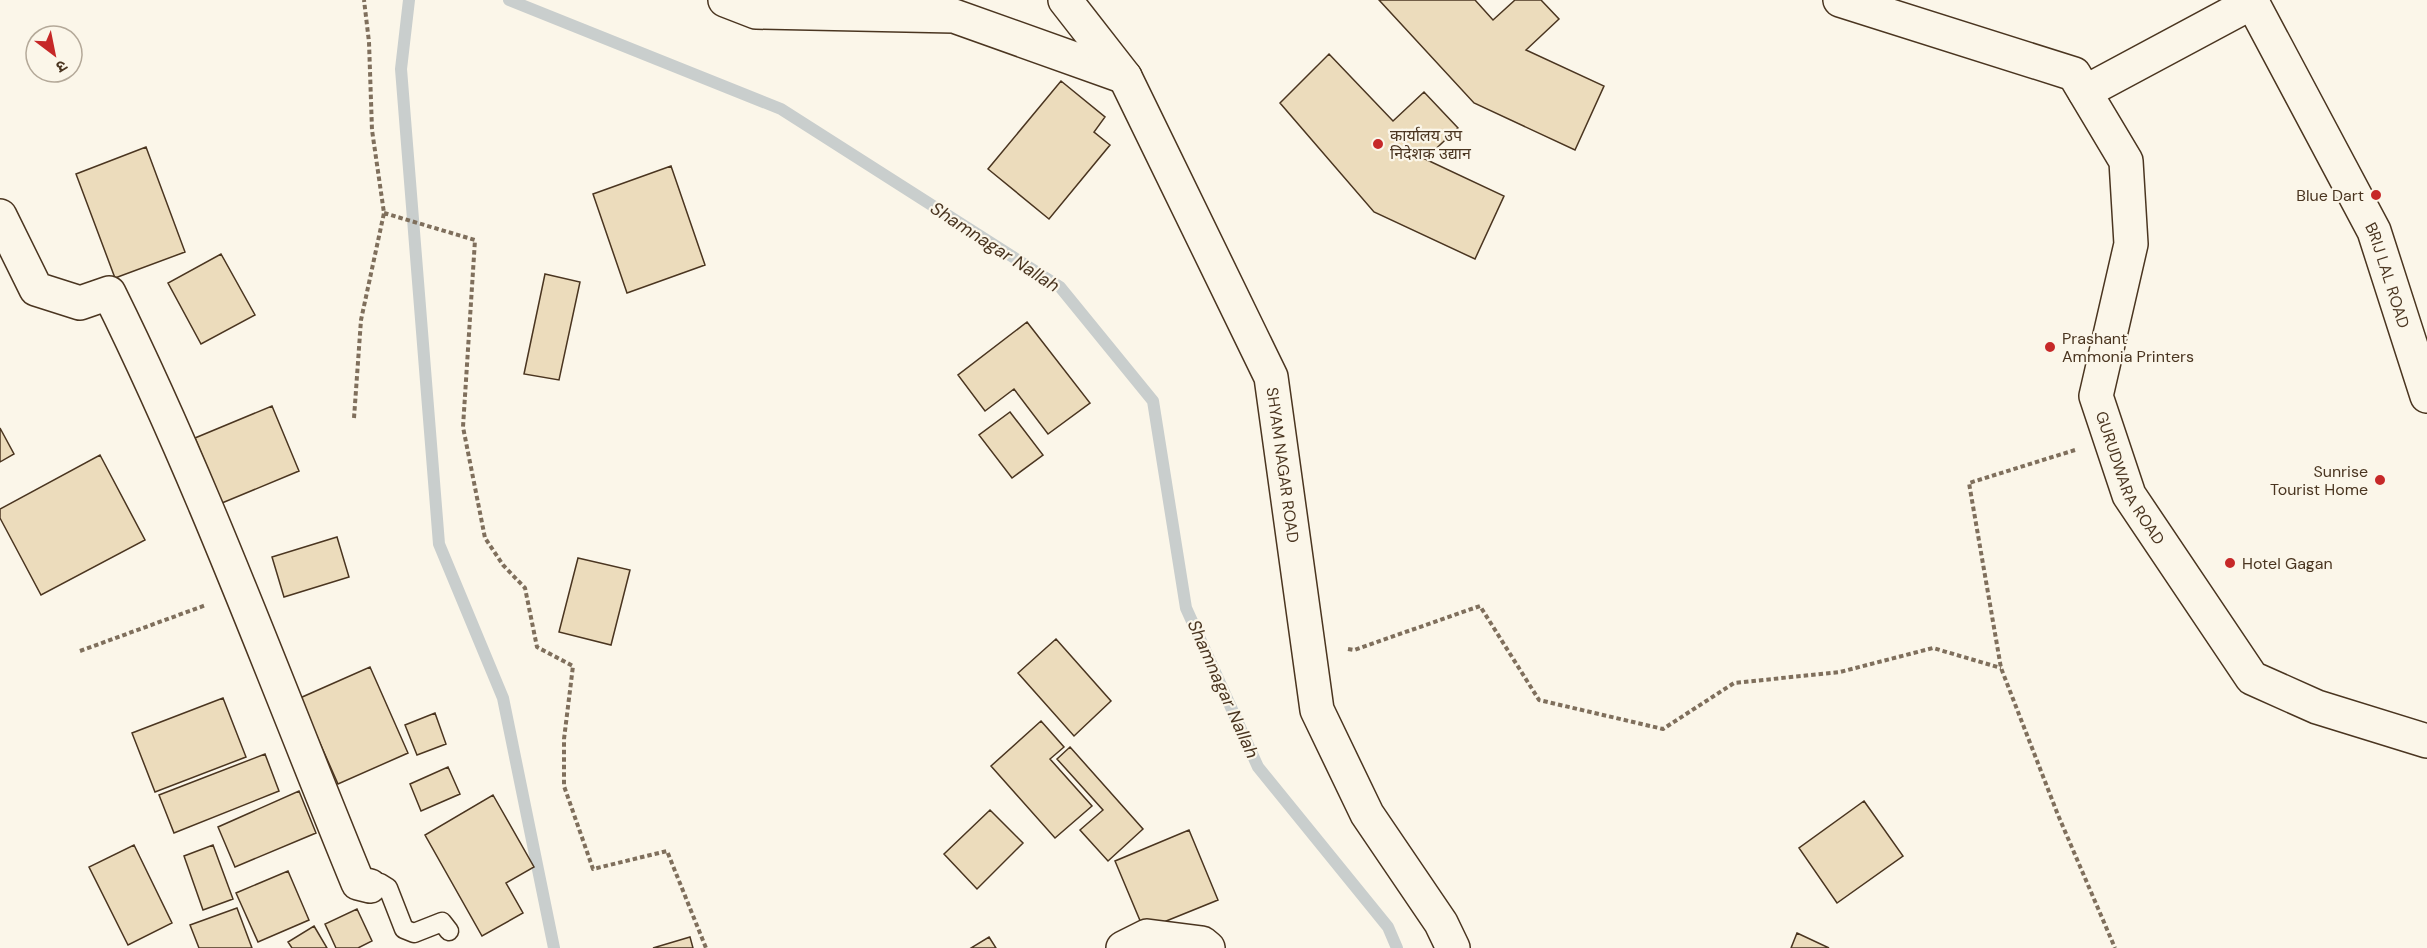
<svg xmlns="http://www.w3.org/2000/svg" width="2427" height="948" viewBox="0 0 2427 948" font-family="'DM Sans','Noto Sans Devanagari',sans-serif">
	<rect width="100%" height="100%" fill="#fbf6e9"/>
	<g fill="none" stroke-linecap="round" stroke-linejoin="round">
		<path stroke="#c9cecd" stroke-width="12" d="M409,0L401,69L439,544L503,698L554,948
			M509,0L781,109L1060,287L1153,401L1186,608L1258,767L1388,927L1397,948"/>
	</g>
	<path fill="#ecdcbc" stroke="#4a3520" stroke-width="1.5" d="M1379,0H1475L1493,20L1515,0H1541L1559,19L1526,50L1604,86L1575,150L1474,103Z
		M1329,54L1393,121L1424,92L1458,128L1425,159L1504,196L1475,259L1374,212L1280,103Z
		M1061,81L1105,117L1094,132L1110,145L1049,219L988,169Z
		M146,147L185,252L115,278L76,174Z
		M671,166L705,265L627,293L593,194Z
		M221,254L255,315L201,344L168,283Z
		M545,274L580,282L559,380L524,374Z
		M1027,322L1090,403L1048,434L1014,389L985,411L958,375Z
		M272,406L299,471L222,503L195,438Z
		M1010,412L1043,455L1012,478L979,435Z
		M0,428L14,454L0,462Z
		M100,455L145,540L41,595L0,518V509Z
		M337,537L349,577L284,597L272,557Z
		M578,558L630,570L611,645L559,632Z
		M1056,639L1111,701L1074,736L1018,673Z
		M370,667L408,753L338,784L300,698Z
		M223,698L246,757L155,792L132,733Z
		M435,713L446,744L417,755L405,725Z
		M1041,721L1064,747L1050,759L1092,806L1055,838L991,766Z
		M1070,747L1143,829L1108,861L1080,830L1103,810L1057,759Z
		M265,754L279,791L174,833L159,795Z
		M448,767L460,794L421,811L410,784Z
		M299,791L316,833L235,867L218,827Z
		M493,795L534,867L506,883L523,913L482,936L425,835Z
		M1864,801L1903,856L1837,903L1799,848Z
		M990,810L1023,843L977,889L944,854Z
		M1189,830L1218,900L1144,930L1115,861Z
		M134,845L172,923L128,945L89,867Z
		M213,845L233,899L203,910L184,856Z
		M288,871L309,920L258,942L236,893Z
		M237,908L252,948H199L190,925Z
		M357,909L372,941L358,948H336L325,924Z
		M314,926L327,948H292L288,942Z
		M1797,933L1829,948H1791Z
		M690,937L693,948H653Z
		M989,937L996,948H971Z"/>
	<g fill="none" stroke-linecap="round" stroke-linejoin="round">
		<defs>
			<path id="lane" d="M370,886L380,883L388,888L404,929L414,933L442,922L449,931"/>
			<g id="street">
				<path d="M725,0L756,12L954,16L1125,77"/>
				<path id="s1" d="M1840,0L2074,74L2126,161L2131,244L2096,396L2129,495L2252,678L2317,707L2427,741"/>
				<path id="s2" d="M2251,0L2374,231L2427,396"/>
				<path d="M2085,92L2253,2"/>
				<path d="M0,216L36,289L80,303L109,293C204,485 277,686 358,883L370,886"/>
			</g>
			<g id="secondary">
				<path id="s3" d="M1065,0L1125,77L1271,377L1317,710L1367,814L1441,923L1453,948"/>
				<path d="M1123,948L1147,936L1202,943L1208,948"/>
			</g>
		</defs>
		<use href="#lane" stroke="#4a3520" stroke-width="21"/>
		<use href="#street" stroke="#4a3520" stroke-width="36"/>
		<use href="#secondary" stroke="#4a3520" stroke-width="36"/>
		<path stroke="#7f6f5c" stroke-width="4" stroke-dasharray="4.5 3" stroke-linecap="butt" d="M384,213L475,240L463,427L485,538L503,565L525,588L537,647L573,666L564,739V786L593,869L667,851L706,948
			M354,418L361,320L384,213L372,130L369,42L364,0
			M2075,450L1969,483L2001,668L2058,815L2115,948
			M1348,649L1354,650L1480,606L1539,700L1663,729L1734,683L1840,672L1933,648L2001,668
			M80,651L206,605"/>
		<use href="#lane" stroke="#fbf6e9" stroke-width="18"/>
		<use href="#street" stroke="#fbf6e9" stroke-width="33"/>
		<use href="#secondary" stroke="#fbf6e9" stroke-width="33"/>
	</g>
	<g fill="#c62828" stroke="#fbf6e9" stroke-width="2">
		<circle cx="1378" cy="144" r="6"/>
		<circle cx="2376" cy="195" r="6"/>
		<circle cx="2050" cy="347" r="6"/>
		<circle cx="2380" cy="480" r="6"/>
		<circle cx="2230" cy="563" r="6"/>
	</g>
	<g text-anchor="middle" stroke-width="4.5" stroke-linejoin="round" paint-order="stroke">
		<g font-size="16" fill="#4a3520" stroke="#fbf6e9" text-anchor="start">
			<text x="1390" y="141">कार्यालय उप<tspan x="1390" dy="18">निदेशक उद्यान</tspan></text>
			<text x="2364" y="201" text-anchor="end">Blue Dart</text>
			<text x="2062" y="344">Prashant<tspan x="2062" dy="18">Ammonia Printers</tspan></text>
			<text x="2368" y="477" text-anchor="end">Sunrise<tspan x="2368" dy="18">Tourist Home</tspan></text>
			<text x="2242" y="569">Hotel Gagan</text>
		</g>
		<g font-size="16" fill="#4a3520" stroke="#fbf6e9">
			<text dy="6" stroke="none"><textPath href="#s2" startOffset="308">BRIJ LAL ROAD</textPath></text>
			<text dy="6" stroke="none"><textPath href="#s3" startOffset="520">SHYAM NAGAR ROAD</textPath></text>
			<text dy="6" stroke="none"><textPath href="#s1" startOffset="675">GURUDWARA ROAD</textPath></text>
		</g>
		<g font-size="18" font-style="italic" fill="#4a3520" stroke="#fbf6e9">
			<text transform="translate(995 247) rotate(33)" y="6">Shamnagar Nallah</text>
			<text transform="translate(1223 689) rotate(66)" y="6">Shamnagar Nallah</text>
		</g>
	</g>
	<g transform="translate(54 54) rotate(148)"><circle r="28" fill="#fbf6e9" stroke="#b4a999" stroke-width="1.5"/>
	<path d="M0-4.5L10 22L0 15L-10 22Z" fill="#c62828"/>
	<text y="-9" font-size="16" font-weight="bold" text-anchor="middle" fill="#4a3520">उ</text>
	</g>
</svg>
